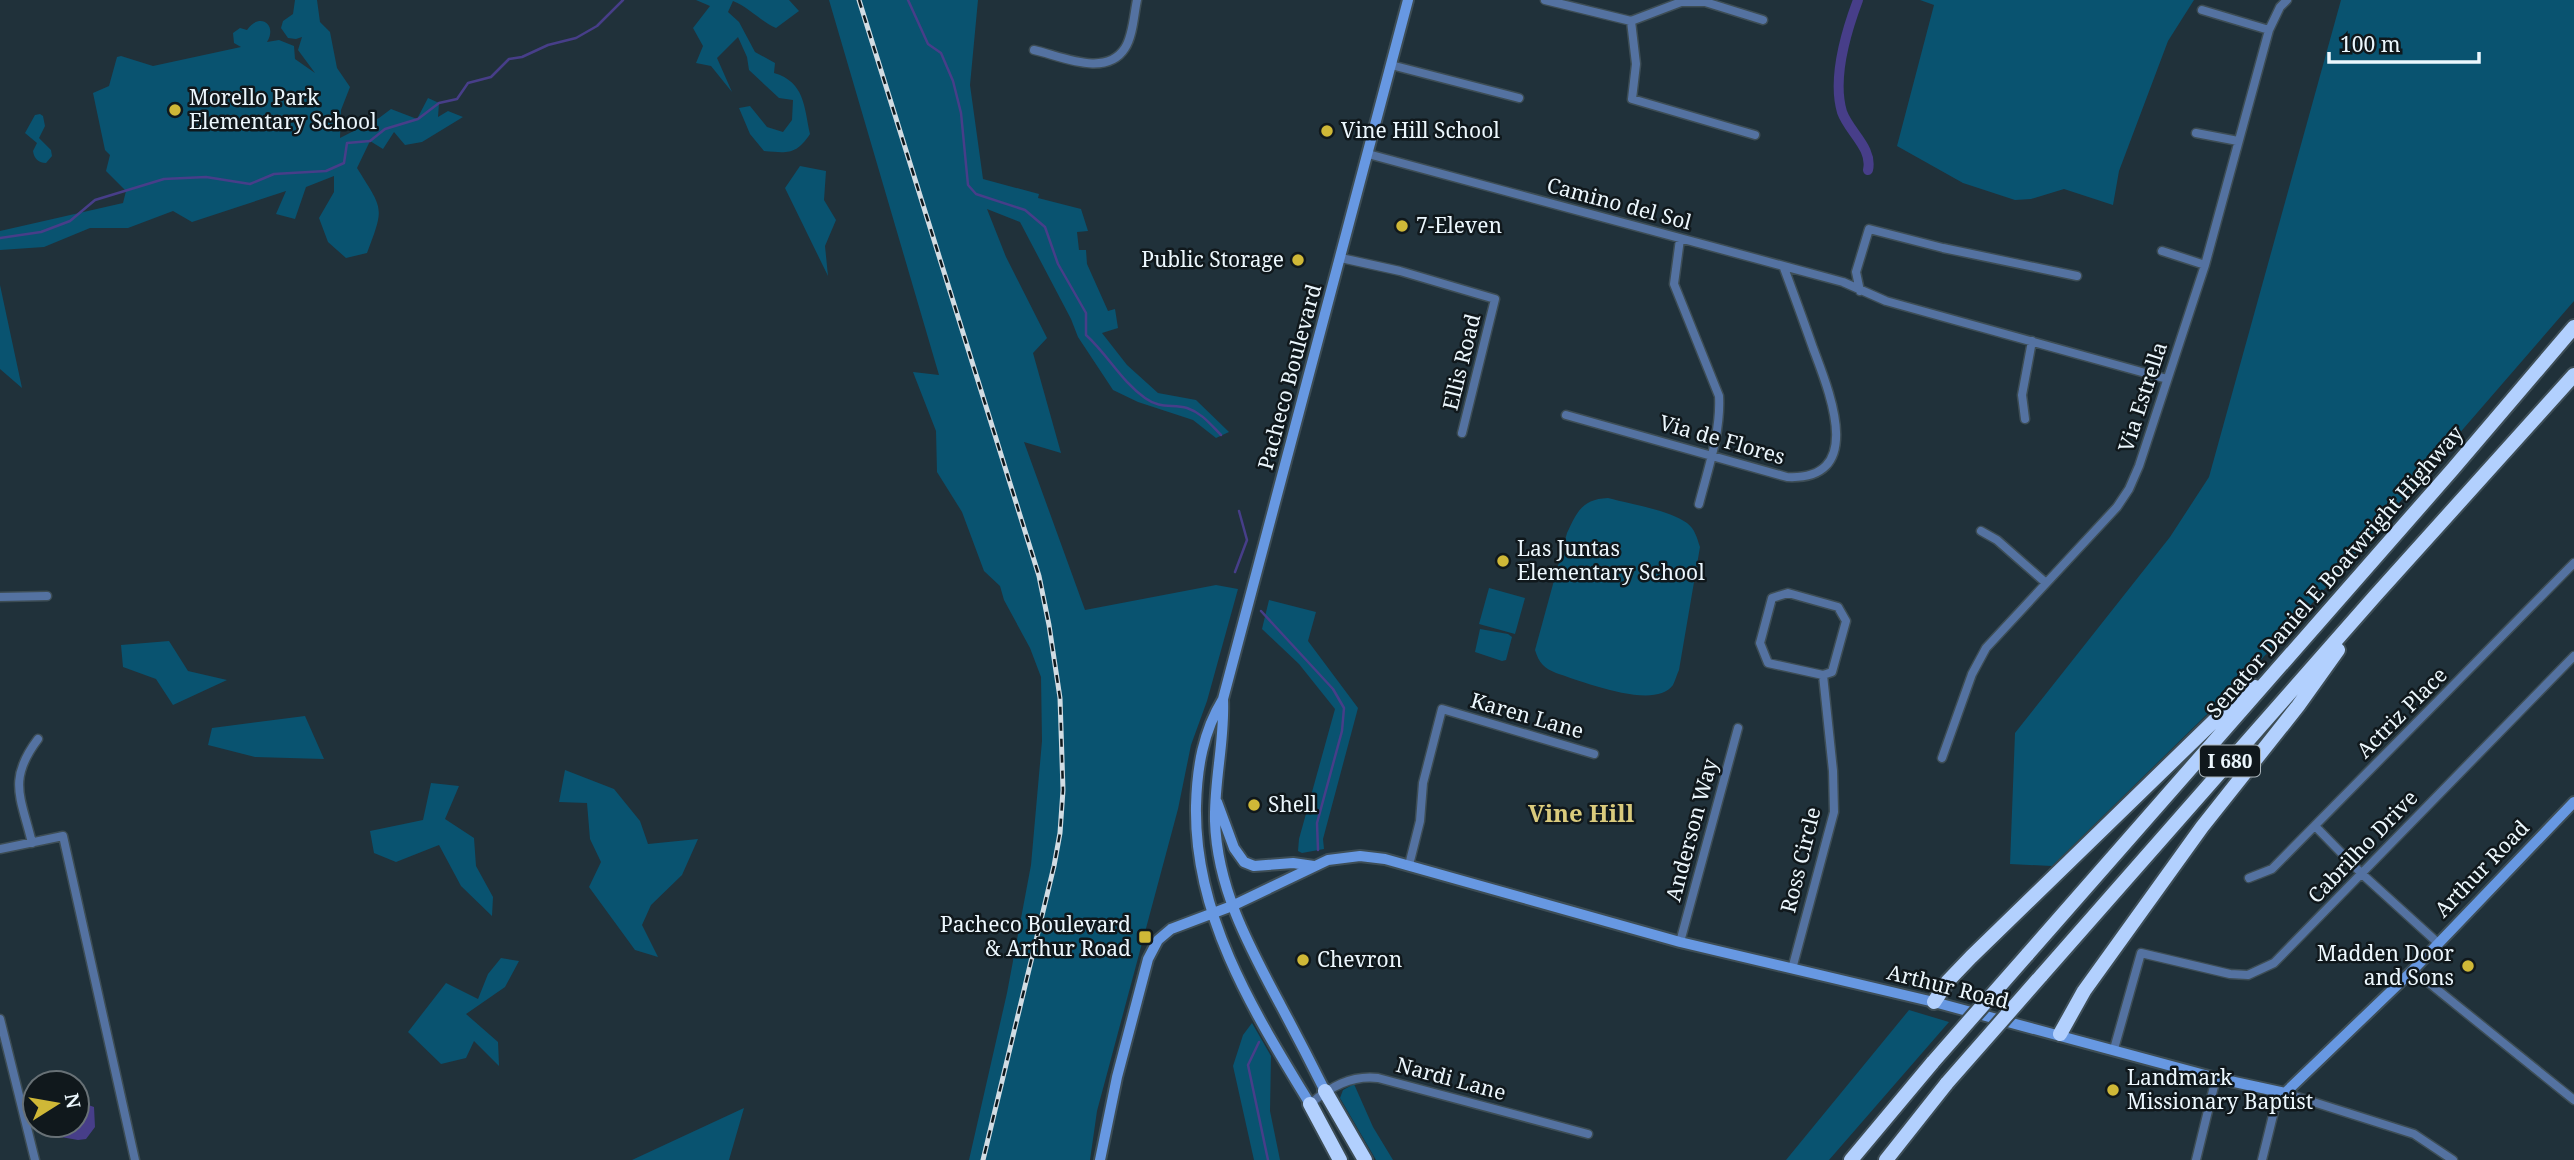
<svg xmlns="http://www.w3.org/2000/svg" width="2574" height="1160" viewBox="0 0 2574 1160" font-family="'Noto Serif',serif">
	<rect width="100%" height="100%" fill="#20313a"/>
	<path fill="#095370" d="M295,0H317L320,22L330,32L337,68L350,87L341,110L340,138L379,118L391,109L417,119L428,98L439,103L438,117L448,111L463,117L422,142L405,145L394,132L383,149L370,141L357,168C383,210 385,206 367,253L346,258L328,242L319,218L334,192V176L306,187L295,219L276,214L286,191L192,222L173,211L128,228H90L44,247L0,250V231L123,203L126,191L106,171L110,155L105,150L93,93L109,86L117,57L121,56L153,66L241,47L234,43L233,33L240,28L247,30C259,12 278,24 267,42L279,40L294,46L295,59L315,73L298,50L302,37L296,39L288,38L281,28L283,21L293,14Z
		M696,0H789L799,11L776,28C760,21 750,8 733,1L728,12L739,22L755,52L775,63L774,73C805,82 804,107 810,134C796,155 788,153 764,151L750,134L739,108L750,106L767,127L783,132L792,120L793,100L779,98L749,70L747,57L738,37L717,58L732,92L711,66L696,63L703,46L693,28L710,6Z
		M829,0H978L970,85L983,179L1039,194L1038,198L1081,209L1088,231L1077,232L1079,250H1086L1087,264L1108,311L1115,309L1118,328L1102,333L1127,365L1158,393L1196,400L1229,432L1216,438L1193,420L1138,402L1113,390L1078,337L1071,319L1020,222L987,209L1006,257L1047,338L1033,353L1061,453L1024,442L1085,610L1216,585L1238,589L1207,701L1191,745L1178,809L1097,1111L1090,1160H969L1007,993L1031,865L1042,741L1041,677L1030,648L1004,600L1000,586L984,571L962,512L937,472L936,431L913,372L939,375Z
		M1920,0H2194L2168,41L2119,171L2113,205L2064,189L2031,199L2015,200L1963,183L1897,146L1934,5Z
		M2341,0H2574V301L2295,623L2245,677L2052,866L2010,864L2015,733L2170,537L2209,477Z
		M40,114L43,116L45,126L39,138L51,150L52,156L46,163C39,163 34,159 33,151L37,143L25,133L35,115Z
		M800,166L826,171L824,200L836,220L825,246L828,276L785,188Z
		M0,285L22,388L0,369Z
		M1608,498C1630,504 1669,510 1687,523C1695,529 1697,538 1700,547L1679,670C1677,674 1675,681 1673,685C1655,711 1581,681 1556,673C1544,668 1539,663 1535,650L1567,533C1577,512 1582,499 1608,498Z
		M1489,588L1525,598L1515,634L1479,624Z
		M1269,600L1316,612L1308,641L1358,708L1323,839L1324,849L1302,853L1298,851L1299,839L1335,709L1299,664L1262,629Z
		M1480,629L1508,634L1512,637L1506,660L1502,661L1475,652Z
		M169,641L188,671L227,680L173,705L156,679L123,667L121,645Z
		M305,716L324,759L255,757L208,745L212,728Z
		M565,770L614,789L640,821L648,844L698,839L682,875L651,905L642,925L658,957L635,950L589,887L601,862L590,839L587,803L559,802Z
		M431,783L459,786L445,819L474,838L476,866L493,897L492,916L461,886L439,845L396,862L374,853L370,831L423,820Z
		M501,958L519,961L505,987L466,1014L498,1042L499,1066L474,1041L466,1058L441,1064L408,1032L446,983L478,999L488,974Z
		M1909,1010L1949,1022L1829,1160H1786Z
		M1252,1023L1271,1056L1270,1111L1280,1160H1254L1233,1066L1243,1035Z
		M1354,1084L1373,1127L1393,1160H1376L1340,1098L1343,1090Z
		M744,1108L729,1160H632Z"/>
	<path fill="#473e89" d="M77,1101L94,1107L95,1127L86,1139L78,1140L61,1137L59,1125H77Z"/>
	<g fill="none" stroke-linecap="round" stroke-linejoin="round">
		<path stroke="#473e89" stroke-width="2.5" d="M908,0L928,44L941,53L953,81L961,113L968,185L976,194L1025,210L1045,227L1058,264L1086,313V335C1108,355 1121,381 1145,398C1160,409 1172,404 1187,408C1202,413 1210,424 1221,435
			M0,238L41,232L70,221L95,200L164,179L206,177L250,184L274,174L326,171L344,163L347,143L370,141L385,129L418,119L439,103L457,99L468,83L491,77L509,59L522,57L548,45L576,38L597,26L623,0
			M1235,572L1247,540L1239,511
			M1261,611L1333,689L1344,708L1342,731L1317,823L1318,850
			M1259,1042L1248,1065L1268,1160"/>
		<path stroke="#473e89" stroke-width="10" d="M1858,0C1846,32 1832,78 1842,112C1849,132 1873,148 1868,170"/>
		<defs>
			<path id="street" d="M1545,0L1631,21L1681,2H1705L1763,20
				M2202,10L2269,30
				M1631,21L1636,64L1632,99L1755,135
				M1034,50C1061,56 1106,78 1125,48C1133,36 1134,14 1137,0
				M1391,65L1519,98
				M2196,133L2238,141
				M1368,154L1843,282L1886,301L2167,379
				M1680,239L1674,284L1719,396C1721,432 1708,469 1699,504
				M2162,251L2205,265
				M1341,258L1400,271L1495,299L1462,433
				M1860,291L1856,272L1869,229L1943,248L2077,276
				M1566,415L1787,477C1867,481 1829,391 1813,348C1804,322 1794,295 1784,268
				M2025,419L2022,395L2032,341
				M1981,531L1997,540L2046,583
				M1788,593L1838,607L1846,621L1832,672L1823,675L1768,663L1760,643L1772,598Z
				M0,597L47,596
				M1942,758L1972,674L1986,648L2117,507L2129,489L2139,466L2205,265L2269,30L2280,7L2287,0
				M2315,826L2362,874L2438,943
				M32,843C21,797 7,780 38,739
				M0,849L63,836L135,1160
				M1409,865L1420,821L1423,783L1442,709L1594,754
				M2249,878L2272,869L2574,563
				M1680,942L1738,728
				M1792,969L1834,812L1833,771L1823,675
				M2413,970L2574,1100
				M0,1019L35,1160
				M2114,1049L2141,953L2230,974L2248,975L2274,963L2574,656
				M2285,1093L2414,1134L2453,1160
				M1310,1104C1330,1087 1351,1075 1378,1078L1588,1134
				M2196,1160L2216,1078
				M2262,1160L2279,1091"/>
			<path id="secondary" d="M1223,699C1203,732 1197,767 1196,806C1194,917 1254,1012 1310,1104
				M1217,802L1234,848L1244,862L1254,866L1293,863L1314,866
				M1325,1091C1311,1063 1296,1034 1281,1006C1250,948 1217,889 1215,821C1214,780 1225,740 1223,699L1408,0
				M1100,1160L1117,1077L1148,959L1158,940L1171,929L1232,906L1328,860L1360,856L1385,859L1680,942L1934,1002L2216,1078L2285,1093L2413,970L2574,802"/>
			<path id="highway" d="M2027,955L2453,469L2574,327
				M2041,976L2375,596L2574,375
				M1934,1002L1948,981L1971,957L2216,719L2255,687
				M2060,1034L2084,991L2202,827L2298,706L2338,650
				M1325,1091L1365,1160
				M1310,1104L1340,1160
				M1851,1160L1933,1062
				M1886,1160L1947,1083"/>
		</defs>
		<use href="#street" stroke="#3d4d55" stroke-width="11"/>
		<use href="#secondary" stroke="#3d4d55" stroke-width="14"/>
		<use href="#highway" stroke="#3d4d55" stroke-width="18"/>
		<use href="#street" stroke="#5472a1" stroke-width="8"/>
		<use href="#secondary" stroke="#6798e2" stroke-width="10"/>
		<use href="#highway" stroke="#b2d0fe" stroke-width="14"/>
		<defs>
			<path id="rail" d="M859,0L1039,576L1049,625L1060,698L1063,790L1060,833L1054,866L983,1160"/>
		</defs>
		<use href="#rail" stroke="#d1dce3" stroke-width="5"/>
		<use href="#rail" stroke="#10181c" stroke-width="2.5" stroke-dasharray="8" stroke-linecap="butt"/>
		<defs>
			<path id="highway-bridge" d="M1933,1062L2027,955
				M1947,1083L2041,976"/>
		</defs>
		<use href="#highway-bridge" stroke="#3d4d55" stroke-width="18" stroke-linecap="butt"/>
		<use href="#highway-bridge" stroke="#b2d0fe" stroke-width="14"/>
	</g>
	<g fill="#cfb837" stroke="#10181c" stroke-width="2.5">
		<circle cx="175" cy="110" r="7"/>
		<circle cx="1327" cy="131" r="7"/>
		<circle cx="1402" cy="226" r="7"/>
		<circle cx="1298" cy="260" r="7"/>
		<circle cx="1503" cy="561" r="7"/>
		<circle cx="1254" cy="805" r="7"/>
		<rect x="1138" y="930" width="14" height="14" rx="3.5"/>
		<circle cx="1303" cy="960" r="7"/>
		<circle cx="2468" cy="966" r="7"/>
		<circle cx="2113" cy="1090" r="7"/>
	</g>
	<g text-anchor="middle" stroke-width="5" stroke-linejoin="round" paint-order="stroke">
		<rect fill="#10181c" stroke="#aab4ba" stroke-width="2" x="2200" y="745.5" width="60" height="31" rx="5"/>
		<g font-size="19" font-weight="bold" fill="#ecf7fd">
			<text x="2230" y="768">I 680</text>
		</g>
		<g font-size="21" fill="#ecf7fd" stroke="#10181c" text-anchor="start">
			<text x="189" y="105">Morello Park<tspan x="189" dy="24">Elementary School</tspan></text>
			<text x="1341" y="138">Vine Hill School</text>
			<text x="1416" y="233">7-Eleven</text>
			<text x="1284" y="267" text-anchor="end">Public Storage</text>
			<text x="1517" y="556">Las Juntas<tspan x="1517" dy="24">Elementary School</tspan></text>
			<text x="1268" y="812">Shell</text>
			<text x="1131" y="932" text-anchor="end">Pacheco Boulevard<tspan x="1131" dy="24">&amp; Arthur Road</tspan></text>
			<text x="2454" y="961" text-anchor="end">Madden Door<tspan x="2454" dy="24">and Sons</tspan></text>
			<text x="1317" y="967">Chevron</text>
			<text x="2127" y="1085">Landmark<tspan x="2127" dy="24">Missionary Baptist</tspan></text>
		</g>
		<g font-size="21" fill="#ecf7fd" stroke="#10181c">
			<text transform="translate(1619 204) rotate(15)" y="7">Camino del Sol</text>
			<text transform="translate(1462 362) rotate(-76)" y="7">Ellis Road</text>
			<text transform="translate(1290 377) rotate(-75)" y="7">Pacheco Boulevard</text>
			<text transform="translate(2143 397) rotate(-72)" y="7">Via Estrella</text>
			<text transform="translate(1722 440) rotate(16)" y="7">Via de Flores</text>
			<text transform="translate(2335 572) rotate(-49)" y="7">Senator Daniel E Boatwright Highway</text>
			<text transform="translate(2402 713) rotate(-45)" y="7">Actriz Place</text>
			<text transform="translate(1527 716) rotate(16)" y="7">Karen Lane</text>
			<text transform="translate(1692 830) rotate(-75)" y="7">Anderson Way</text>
			<text transform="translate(2363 847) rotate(-46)" y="7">Cabrilho Drive</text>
			<text transform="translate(1801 860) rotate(-76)" y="7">Ross Circle</text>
			<text transform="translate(2482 869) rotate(-46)" y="7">Arthur Road</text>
			<text transform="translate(1948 987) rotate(14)" y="7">Arthur Road</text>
			<text transform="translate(1451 1079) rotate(15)" y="7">Nardi Lane</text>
		</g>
		<g font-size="24" font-weight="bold" fill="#dacb7d" stroke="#10181c">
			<text x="1581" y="822">Vine Hill</text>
		</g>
	</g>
	<g transform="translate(56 1104) rotate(79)"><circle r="33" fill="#10181c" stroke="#687176" stroke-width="2"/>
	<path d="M0-5L12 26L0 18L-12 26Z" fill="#cfb837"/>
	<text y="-10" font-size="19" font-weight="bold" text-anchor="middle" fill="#ecf7fd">N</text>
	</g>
	<path d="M2329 52v10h150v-10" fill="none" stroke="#ecf7fd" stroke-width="3.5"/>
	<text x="2340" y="52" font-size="21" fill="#ecf7fd" stroke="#10181c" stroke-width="5" paint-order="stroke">100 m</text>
</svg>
